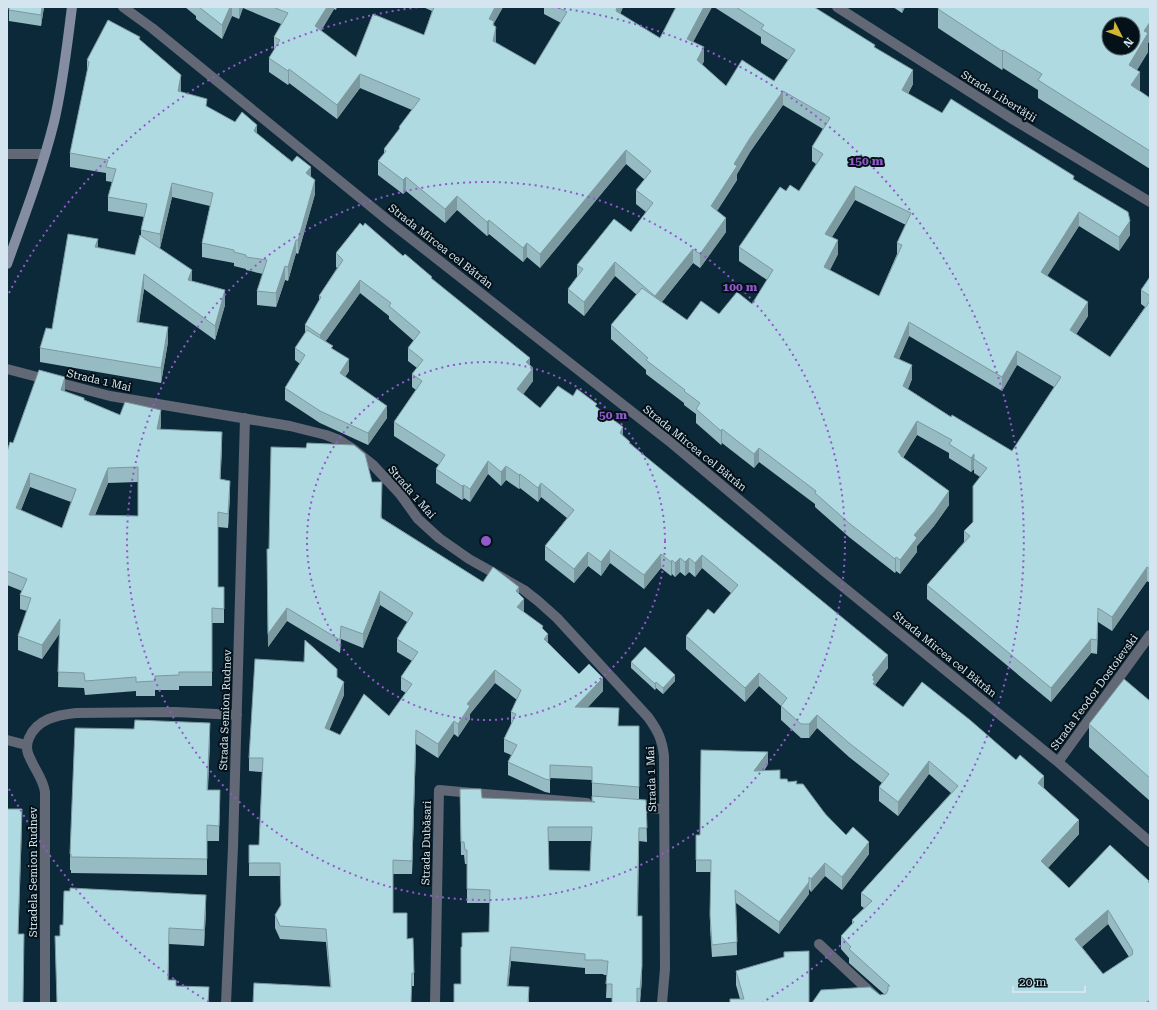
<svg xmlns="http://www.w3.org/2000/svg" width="1157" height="1010" viewBox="0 0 1157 1010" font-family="'Roboto Serif',serif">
	<rect width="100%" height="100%" fill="#0c293a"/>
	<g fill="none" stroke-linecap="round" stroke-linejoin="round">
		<path stroke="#626875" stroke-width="10" d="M123,7L152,28L390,222L669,441L825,572L1058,762L1150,842
			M837,7L1014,120L1150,202
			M7,154H45
			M7,369L110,396L290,426L326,435L339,440L353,449L373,465L400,494L418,519L439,538L469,559L524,590L538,601L557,618L648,717C658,731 662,739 664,756L665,969L662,1003
			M7,740L26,745
			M1058,762L1150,635
			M633,807L664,809
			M819,944L882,1003
			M45,1003V792C43,779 35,770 30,758C26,751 26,745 29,738C37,719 57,715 76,713L175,712L237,715
			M226,1003L233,847L245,418
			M435,1003L439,790L587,803"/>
		<path stroke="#848da1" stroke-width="10" d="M7,264C24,217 42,170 54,122C63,84 67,45 72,7"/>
	</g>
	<path fill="#97bbc2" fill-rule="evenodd" d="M9,7H44L41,26L9,21Z
		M185,7H337L336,10L334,9L321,31L356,57L424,35L432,11L423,7H503L494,23L496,41V43L535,65L561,23L544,14V7H623L620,14L660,38L676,7H712L693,42L704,61L702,65L726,86L774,81L788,60L761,43V37L714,7H814L875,48L913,84L908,94L942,113L1074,180L1130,235L1119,251L1079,226L1047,276L1088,316L1076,334L1110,357L1145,307L1141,304V290L1149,278V266L1150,265V583L1147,581L1112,631L1098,622L1097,654L1091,653L1051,702L927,599V585L964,542V531L973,522L980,477L974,473V469L971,472L949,458V453L917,435L903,458L949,505L934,526L917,546V552L900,574L896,571L895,573L849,537L815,507V504L759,462L754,468L722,443L721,445L696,423V414L684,405V403L646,374V370L611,339V325L637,295L615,276L584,316L568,303V289L577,277V265L631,232L646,212L636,204V190L645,180L626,164L540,268L527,257L523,262L489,234L487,236L457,210L445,223L406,191L403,194L378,175V161L384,154V149L399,130V127L412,110L360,88L337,119L289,83L288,85L269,72V58L274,50V37L281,24L243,8L239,19L232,16L222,39L196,19V16ZM783,105L823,129L812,147V161L816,164L799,191H786L739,247V261L767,280L752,304L719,314L687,320L662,302L693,263L700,268L726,232L717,211L737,180V174L750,152ZM855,200L906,225L897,243V254L879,296L830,270L838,254L832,237ZM909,336L1002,391L1017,365L1054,387L1012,451L951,417L908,389L912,379L899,359Z
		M893,7H905L902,13Z
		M1150,7V41L1148,43V52L1137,70L1140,90L1139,91L1150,98V169L1038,98V90L1003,68L1002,70L938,28V9Z
		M140,40L181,89V92L235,122L257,134L311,176L315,194L298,254L296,253L288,281L285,280L276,307L257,305V291L263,274L246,270V269L234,266V263L202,257V243L210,206L172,197L160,248H159L192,281L225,305L215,340L144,289L139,322L168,342L161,383L40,362V348L52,329L98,248L135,255L141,235V230L144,217L108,211V197L112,182L106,181V173L70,167V153L87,74V60Z
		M363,226L403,256L432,279L530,365L533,381L523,394L540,408L573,396L597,407L630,443L888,668L875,685L903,707L1044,788L1079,834L1048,868L1069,888L1149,883L1150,1003L880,995L884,994L849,963V958L841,949V936L852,925V920L864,908L861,906V893L951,793L929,774L898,816L879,801V787L882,783L849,757L817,728L809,738H801L781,720V706L759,686L745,702L686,649V636L714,614L731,593L702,568L695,577L689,572L685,576L680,572L675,577L672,574L671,576L661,568L644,589L610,563L601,576L588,566L574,583L545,560V546L567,518L541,497L538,502L520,488L519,489L506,480L501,486L488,474L470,502L464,498L462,500L436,483V469L439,465L394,436V422L416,390L412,387V374L417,368L408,361V348L414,341L389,319V316L360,293L325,342L333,349L349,371L345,377L387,418L368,445L320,423L285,400V388L300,364L295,360V348L305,333V325L319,301V296L337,268L336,267V253ZM1108,924L1129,957L1103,974L1082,947Z
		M64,391L120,415L161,425L160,430L222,447L220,479L230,495L228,528L218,527V587H224V623H212V686H179V690H155V696H136V691L85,695L84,688L58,687L59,634L42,659L18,650V636L27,611L20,609V595L22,591L7,585V452L13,443ZM138,482V516L95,515L108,483ZM30,487L71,502L62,528L21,510Z
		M372,482L382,518L483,582L519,594L523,612L543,630L548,643L579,674L603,691L587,708L619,726H639V800H646L647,842L639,841L638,916L642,979L640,1002L612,998H606L607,975H604L603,974H585V968L511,961L508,986L529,987V1003H454L461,984L462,947L489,932L490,903H467V864H465L464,855H461L460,789L482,798L592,802V780L550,778V793L545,792L508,775V762L511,755L504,752V739L511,725V712L517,700L495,683L470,714V719L458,737L454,734L438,758L416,744L412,874H393V913L407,939L414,973V986L330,987L326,942L280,939L275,928V915L281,905L280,876H249V845H259L262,772L249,771V758L337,677L344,695L329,730L340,735L389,716L406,693L401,690V677L412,661L397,652V639L407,622L380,605L363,648L341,639L340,653L287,621L268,647L267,549H269ZM548,841H591L590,871L549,870Z
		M631,662L675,681L663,694L656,688L655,690L631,668Z
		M1150,701V801L1089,747V724Z
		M210,739L208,790H220L219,841H207V875L71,873V870H70V854Z
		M768,764L764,771L780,779L797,784L846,835L869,854L842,890L825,876L811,892L809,889V894L779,934L736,903L737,955L712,957L710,928L711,872H696V835H700Z
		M206,911L204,946L169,944L168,980L176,986L209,1003L60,936Z
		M736,971L809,1003L740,999L736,985Z"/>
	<path fill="#7b999e" d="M42,7H44L41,26V15Z
		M230,7H232V16L222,39V25Z
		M239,7H243L239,19Z
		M327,7H334V9L315,40V26Z
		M495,7H503L494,23V35L489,19Z
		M617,7H623L616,25V11Z
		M704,7H712L687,53V39Z
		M902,7H905L902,13Z
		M1150,22V41L1148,43V52L1129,83V65L1144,31Z
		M496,27V41L493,55V41Z
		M704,47V61L697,74V60Z
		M1003,50V68L1002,70V51Z
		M289,69V83L288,85V71Z
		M913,70V84L902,104V90Z
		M1140,72V90L1131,104V85Z
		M360,74V88L337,119V105Z
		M181,75V89L178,105V91Z
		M783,91V105L750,152L737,174V180L711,220V206L734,164L750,138Z
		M257,125V139L254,131Z
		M626,150V164L540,268V254Z
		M311,167V181L306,173Z
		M406,177V191L403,194V180Z
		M315,180V194L298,254V240Z
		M172,183V197L160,248V234Z
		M855,186V200L825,248V234Z
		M457,196V210L445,223V209Z
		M1079,212V226L1041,286V272Z
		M726,218V232L700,268V254Z
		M489,220V234L487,236V222Z
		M1130,221V235L1119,251V237Z
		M98,239V254L95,247Z
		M296,240V253L288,281V267Z
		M838,240V254L824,281V267Z
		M527,243V257L523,262V248Z
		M693,249V263L655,310V296Z
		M615,262V276L584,316V302Z
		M285,266V280L276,307V293Z
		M192,270V285L188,280Z
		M144,274V289L137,336V322Z
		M360,280V293L320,349V335Z
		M225,290V305L215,340V326Z
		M1088,302V316L1070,344V330Z
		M909,322V336L894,371V357Z
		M168,327V342L161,383V368Z
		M1017,351V365L1002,391V377Z
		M530,358V371L526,362Z
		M349,359V371L340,385V373Z
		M912,365V379L903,400V386Z
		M533,368V381L517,403V389Z
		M65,377V391L61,404V390Z
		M387,406V418L368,445V433Z
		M161,410V425L157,444V429Z
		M917,421V435L901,460L898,452Z
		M623,427V441L620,433Z
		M722,429V443L721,445V431Z
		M222,432V447L220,493V479Z
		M759,448V462L754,468V454Z
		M974,454V469L971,472V458Z
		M488,461V474L470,502V489Z
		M506,466V480L501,486V472Z
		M108,468V483L89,530V515Z
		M30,473V487L16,522V508Z
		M520,474V488L519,489V475Z
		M230,481V495L228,528V514Z
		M541,483V497L538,502V488Z
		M464,485V498L462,500V486Z
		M949,491V505L934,526L917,546V552L900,574V560L914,535Z
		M610,550V563L601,576V562Z
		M588,552V566L574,583V569Z
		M661,554V568L644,589V575Z
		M702,555V568L695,577V563Z
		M896,557V571L895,573V559Z
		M680,558V572L675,577V563Z
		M689,558V572L685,576V562Z
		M672,560V574L671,576V562Z
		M1147,567V581L1112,631V617Z
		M519,587V600L516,591Z
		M380,591V605L363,648V634Z
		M524,599V612L517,620V607Z
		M287,608V621L268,647V634Z
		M1098,608V622L1097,654V640Z
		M60,619V633L42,659V645Z
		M341,626V639L340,653V640Z
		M548,634V647L544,639Z
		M1091,639V653L1051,702V688Z
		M888,655V668L875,685V695L872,675Z
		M495,670V683L470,714V719L458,737V724L467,704Z
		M759,673V686L745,702V688Z
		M675,675V681L663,694V688Z
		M603,678V691L575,721V707Z
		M344,682V695L325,741V728Z
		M656,682V688L655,690V684Z
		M817,715V728L809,738V724Z
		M454,721V734L438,758V744Z
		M210,723V739L207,805V790Z
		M416,730V744L412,874V861Z
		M768,752V764L754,783V771Z
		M929,761V774L898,816V802Z
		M1044,776V790L1038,783Z
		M22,809V825L18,949V934Z
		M1079,820V834L1041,875V861Z
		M869,842V854L842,890V877Z
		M825,863V876L811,892V879Z
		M809,882V894L779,934V922Z
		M206,895V911L204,946V930Z
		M1108,910V924L1075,953V939Z
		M169,928V944L168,996V980Z
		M511,947V961L507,1000V986Z
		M642,966V979L640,1002V989Z
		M1150,1000V1003H1145Z"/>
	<path fill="#b0dae1" stroke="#7b999e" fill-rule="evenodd" d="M9,7H42L41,15L9,10Z
		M199,7H230L222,25Z
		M273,7H327L315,26L356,57L373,14L424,35L434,7H495L489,19L494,21L493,25L496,27L493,41L535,65L567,12L557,7H617L616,11L660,38L676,7H704L687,39L704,47L697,60L726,86L742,60L774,81L795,50L761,29L764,25L736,7H814L875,45L874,47L913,70L902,90L942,113L951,99L1074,176L1073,179L1128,212L1130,221L1119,237L1079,212L1041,272L1088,302L1070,330L1110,357L1150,301V569L1147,567L1112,617L1098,608L1097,640L1091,639L1051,688L927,585L970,536L964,531L973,522V486L987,468L974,459V454L971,458L949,444L952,440L917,421L898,452L901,455V456L949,491L934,512L914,535L917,538L900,560L896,557L895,559L849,523L815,493L816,491L759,448L754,454L722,429L721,431L696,409L700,403L684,391L685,390L646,360L648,358L611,325L642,288L687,320L701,301L719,314L737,292L752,304L773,270L739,247L780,187L786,191L790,185L799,191L823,154L812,147L830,118L783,91L750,138L734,164L737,166L711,206L726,218L700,254L693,249L655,296L615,262L584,302L568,289L583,269L577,265L614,219L631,232L653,203L636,190L651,171L626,150L540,254L527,243L523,248L489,220L487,222L457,196L445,209L406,177L403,180L378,161L386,151L384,149L400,128L399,127L420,99L360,74L337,105L289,69L288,71L269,58L280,40L274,37L288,13ZM855,186L911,213L897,243L902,245L879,296L824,267L838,240L825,234ZM909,322L1002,377L1017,351L1061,377L1012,451L952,415L951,417L903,386L912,365L894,357Z
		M939,7H1150V22L1144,31L1148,33L1129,65L1140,72L1131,85L1150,98V151L1038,80L1042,74L1003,50L1002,51L938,9ZM1109,24H1133V48H1109Z
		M108,20L140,37L139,39L181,75L178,91L207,99L206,106L235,122L242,112L257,125L254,131L292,162L297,156L311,167L306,173L315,180L298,240H296L288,267L285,266L276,293L257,291L267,260L246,257V255L234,252V250L202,243L213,193L172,183L160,234L141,230L147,204L108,197L116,169L106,167L108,160L70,153L89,62L87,60Z
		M360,223L363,226L365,223L403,256L405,254L432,277L431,278L530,358L526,362L533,368L517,389L540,408L558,386L573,396L577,389L597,404L595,406L623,427L620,433L630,442L629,443L888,655L872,675L874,677L873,680L875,681L873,684L903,707L922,682L970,720L1016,760L1020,755L1044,776L1038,783L1079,820L1041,861L1069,888L1110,845L1149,881L1148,882L1150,884V1000L1145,1003H812L821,990L870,987L880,995L886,994L888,990V986H890L849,949L851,947L841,936L854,922L852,920L872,901L861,893L958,786L929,761L898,802L879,787L889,774L849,743L817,715L809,724H801L781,706L787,698L759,673L745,688L686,636L708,609L714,614L738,585L702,555L695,563L689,558L685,562L680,558L675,563L672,560L671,562L661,554L644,575L610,550L601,562L588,552L574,569L545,546L574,510L541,483L538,488L520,474L519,475L506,466L501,472L488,461L470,489L464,485L462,486L436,469L445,455L394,422L422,381L412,374L423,360L408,348L420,332L389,306L391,303L360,280L320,335L305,325L321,297L319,296L343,260L336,253ZM1108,910L1133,951L1132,952L1133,954L1103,974L1075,939Z
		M68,234L98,239L95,247L135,255L140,235L192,270L188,280L225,290L215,326L144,274L137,322L168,327L161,368L40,348L46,328L52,329Z
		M1150,277V296L1141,290Z
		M307,330L333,346L331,348L349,359L340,373L387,406L368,433L320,411L285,388L305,355L295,348Z
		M39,370L65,377L61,390L84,398V400L120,415L125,402L161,410L157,429L222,432L220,479L230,481L228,514L218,512V587H224V609L212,608V672H179V675L155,676V681L136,682V677L85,681L84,673L58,672L60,619L42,645L18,636L31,598L20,595L27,579L7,571V452L10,442L13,443ZM138,467V516L89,515L108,468ZM30,473L76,489L62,528L16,508Z
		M307,443L354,445L365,454L372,482H382L381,518L483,582L493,567L519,587L516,591L524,599L517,607L543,626L542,628L548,634L544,639L579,674L589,664L603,678L575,707L619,708L618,726H639V787L592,783V767L550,765V780L545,779L508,762L517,745L504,739L516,714L511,712L521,690L495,670L467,704L470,706L458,724L454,721L438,744L416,730L412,861L393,860V913H407V939L413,938L414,973H412L411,1003H253L254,983L331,987L326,929L280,926L275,915L281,905L280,863H249V845H259L263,758H249L255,659L304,662L305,640L337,669V677L344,682L325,728L340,735L364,694L389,716L412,684L401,677L418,652L397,639L413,613L380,591L363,634L341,626L340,640L287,608L268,634L267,549H269L271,447L306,448Z
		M645,647L675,675L663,688L656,682L655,684L631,662Z
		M1124,679L1150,701V778L1089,724Z
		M135,720L210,723L207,790H220L219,826L207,825V859L71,857V854H70L75,728L134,729Z
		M701,750L768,752L754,771L780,770V779H787L788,782L797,781L796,784H803L826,815L846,835L853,827L869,842L842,877L825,863L811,879L809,877V882L779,922L735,890L737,942L712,945L710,915L711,860H696V835H700Z
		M460,789H481L482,798L595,802L592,801V796L646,800L647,828H639L637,916H642V966L640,989L637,988V1003H612V984H606L608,961H604L603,960H585V954L511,947L507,986L529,987L528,1003H454V984H461V947H462V933L489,932L490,890L467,889V850H465L464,842H461ZM548,827H592L590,871L549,870Z
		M7,809H22L18,934H24L23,1003H7Z
		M70,888L206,895L204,930L169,928L168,980H176V986L209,987L208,1003H57L55,936H60V925H63L64,891H70Z
		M809,951V1003H730V999H744L736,971L784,957V952Z"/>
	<g fill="none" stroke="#915acb" stroke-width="2" stroke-dasharray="2 4">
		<circle cx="486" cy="541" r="179"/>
		<circle cx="486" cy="541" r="359"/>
		<path d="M209 1002A538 538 0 0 1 9 789M9 293A538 538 0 0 1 420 7M552 7A538 538 0 0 1 763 1002"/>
	</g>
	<g text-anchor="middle" stroke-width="4" stroke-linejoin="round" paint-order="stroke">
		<g font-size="11" fill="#d4e5f0" stroke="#051118">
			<text transform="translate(999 96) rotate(32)" y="4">Strada Libertății</text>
			<text transform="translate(441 246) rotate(38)" y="4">Strada Mircea cel Bătrân</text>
			<text transform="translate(99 380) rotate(13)" y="4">Strada 1 Mai</text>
			<text transform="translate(695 448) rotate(39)" y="4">Strada Mircea cel Bătrân</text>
			<text transform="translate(412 492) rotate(49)" y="4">Strada 1 Mai</text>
			<text transform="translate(945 654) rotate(39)" y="4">Strada Mircea cel Bătrân</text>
			<text transform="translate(1094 692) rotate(-54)" y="4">Strada Fеodor Dostoievski</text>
			<text transform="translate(225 710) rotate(-88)" y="4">Strada Semion Rudnev</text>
			<text transform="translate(651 779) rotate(-92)" y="4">Strada 1 Mai</text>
			<text transform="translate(426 843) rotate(-89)" y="4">Strada Dubăsari</text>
			<text transform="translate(33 872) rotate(-90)" y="4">Stradela Semion Rudnev</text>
		</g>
	</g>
	<circle cx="486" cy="541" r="6" fill="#915acb" stroke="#051118" stroke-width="2"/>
	<g font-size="12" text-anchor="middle" font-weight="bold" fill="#915acb" stroke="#051118" stroke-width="4" stroke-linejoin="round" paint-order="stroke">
		<text x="866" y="165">150 m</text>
		<text x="740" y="291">100 m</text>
		<text x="613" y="419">50 m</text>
	</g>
	<rect width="1157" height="1010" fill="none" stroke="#d4e5f0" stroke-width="16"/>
	<g transform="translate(1121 36) rotate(132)"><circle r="19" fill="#051118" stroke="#58666e"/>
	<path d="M0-3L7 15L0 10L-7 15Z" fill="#d5b534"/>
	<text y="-6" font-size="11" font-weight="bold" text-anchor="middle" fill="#d4e5f0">N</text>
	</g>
	<path d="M1013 986v6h72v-6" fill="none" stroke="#d4e5f0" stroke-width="2"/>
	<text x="1019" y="986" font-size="12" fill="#d4e5f0" stroke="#051118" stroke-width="3" paint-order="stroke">20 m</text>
</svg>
